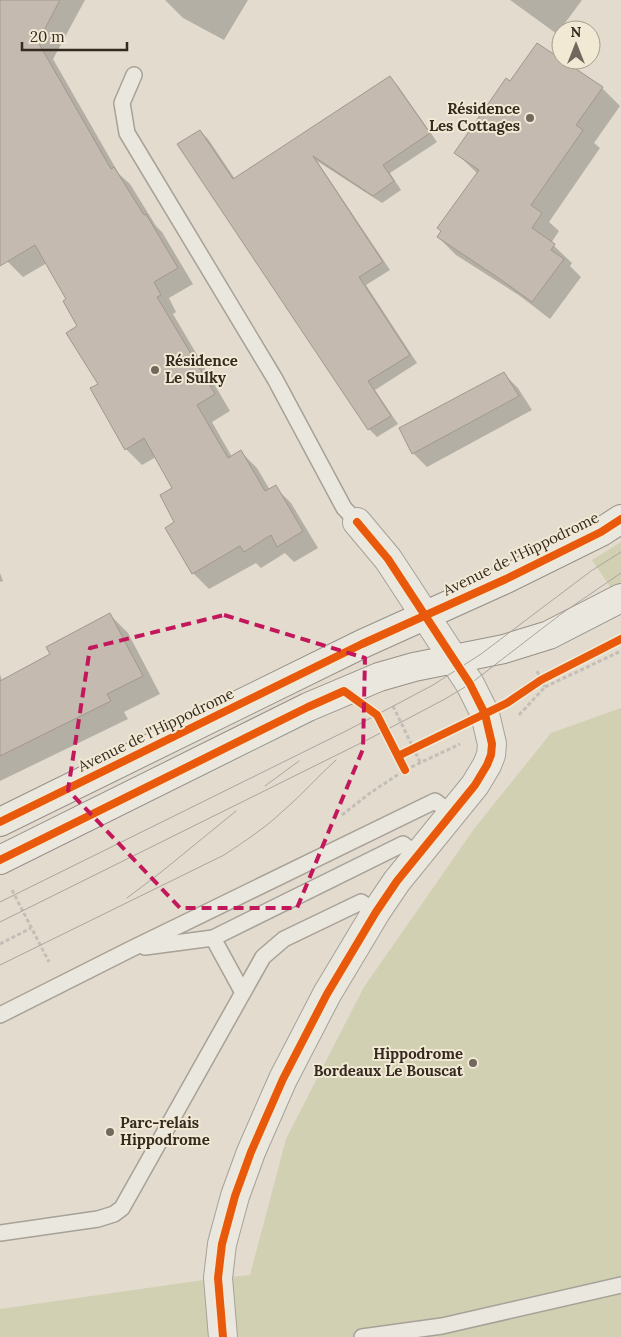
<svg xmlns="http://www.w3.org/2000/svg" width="621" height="1337" viewBox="0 0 621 1337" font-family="Lora,serif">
	<rect width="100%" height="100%" fill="#e2dbce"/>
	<path fill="#d1d0b2" d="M621,542V582L611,588L592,560Z
		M621,708V1337H0V1309L218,1278L250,1275L286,1139L364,987L474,829L551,733Z"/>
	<path fill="#0003" d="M0,0H85L53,59L119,174L130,184L156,226L162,232L193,284L169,298L176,312L173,314L230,411L212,422L232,457L241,452L257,468L270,490L275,487L291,503L318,548L294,562L285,553L261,568L256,563L209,589L193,573L176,522L173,488L156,457L142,465L126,449L100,384L68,299L47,263L23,277L7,261L0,248Z
		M165,0H248L224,40L183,18Z
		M510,0H582L557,34Z
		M390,78L398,86L437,142L390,173L401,190L382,203L317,161L390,270L366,285L417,363L375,390L398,424L377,437L369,429L179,144L200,131L208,139L235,179Z
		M510,82L602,88L620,106L594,143L600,148L549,222L559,231L551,243L572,263L570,266L581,277L550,319L520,296L456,255L438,237L478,174L456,153Z
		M504,374L518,388L532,410L427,467L413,453Z
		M0,573L3,581L0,582Z
		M110,615L128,633L160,694L124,712L128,719L0,781V674L2,681L52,655Z"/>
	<path fill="#c5baaf" stroke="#a2978e" d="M0,0H60L38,42L111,169L114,167L144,215L146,214L178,268L154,282L161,295L157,297L215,394L197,405L228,458L241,450L265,491L276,485L303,531L277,547L271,535L244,552L240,546L192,574L165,528L174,522L160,495L172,488L144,438L125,450L90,388L98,384L66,333L77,326L63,301L66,299L35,245L0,266Z
		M537,43L603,87L576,125L583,130L531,205L542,213L532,228L555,244L551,250L564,259L532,302L500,279L437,237L441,231L437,228L479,170L454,153L506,78L510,81Z
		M390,76L430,133L383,165L394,181L373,196L313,156L383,262L359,277L410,355L368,381L391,416L368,430L177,144L200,130L233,179Z
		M504,372L519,396L412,454L399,428Z
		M110,613L143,676L107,694L111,701L0,756V681L50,654L46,647Z"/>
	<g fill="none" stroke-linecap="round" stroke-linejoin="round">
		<defs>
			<path id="lane" d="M134,75L122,103L127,133L275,379L344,508L357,522
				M213,938L243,993
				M145,947L213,938L403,844L417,855
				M0,1015L131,949L435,801L451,813
				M0,1233L98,1219L114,1214L122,1208L263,957L284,939L361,902L376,912
				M362,1337L442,1326L621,1285"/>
			<path id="street" d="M223,1337L218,1278L222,1244L235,1196L251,1152L283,1079L327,994L376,912L397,881L475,785L487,765L491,755L492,744L485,714L470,684L388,559L357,522"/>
			<path id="secondary" d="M0,822L362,644L506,579L601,532L621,519
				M0,860L308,707L379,677L414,667L504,649L549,635L621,598"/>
		</defs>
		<use href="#lane" stroke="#a7a197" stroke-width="18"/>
		<use href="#street" stroke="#a7a197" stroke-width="30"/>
		<use href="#secondary" stroke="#979087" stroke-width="30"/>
		<path stroke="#c3beb6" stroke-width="3" stroke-dasharray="4 2.5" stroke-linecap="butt" d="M545,687L621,651
			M393,706L420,762
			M519,715L545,687L537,671
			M342,815L370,793L405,770L460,744
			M12,890L49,962
			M0,944L31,928"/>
		<use href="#lane" stroke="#eae7df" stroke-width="15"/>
		<use href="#street" stroke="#eae7df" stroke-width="28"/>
		<use href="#secondary" stroke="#eae7df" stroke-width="28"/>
		<path stroke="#aaa59f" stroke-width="1" d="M265,786L299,761
			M127,898L160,873L236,811
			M0,902L348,730L433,685L481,654L591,571L621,552
			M0,922L369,739L445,699L470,684L561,614L621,573
			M0,965L224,855C245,841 265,828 283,811C302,795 318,776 336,760"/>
		<defs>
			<path id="cycleway" d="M398,756L507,703L541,680L621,639
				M0,822L362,644L506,579L601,532L621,519
				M0,860L308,707L344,691L377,715L405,770
				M223,1337L218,1278L222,1244L235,1196L251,1152L283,1079L327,994L376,912L397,881L475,785L487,765L491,755L492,744L485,714L470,684L388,559L357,522"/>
		</defs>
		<use href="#cycleway" stroke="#f2e9d5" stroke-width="11"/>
		<use href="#cycleway" stroke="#e8590c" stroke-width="8"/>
	</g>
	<path fill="none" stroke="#c2185b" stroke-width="4" stroke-dasharray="10 6" stroke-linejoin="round" d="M224,615L365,658L363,749L297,908H180L68,790L90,648Z"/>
	<g fill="#72685d" stroke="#f2e9d5" stroke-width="2">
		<circle cx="530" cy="118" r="5"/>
		<circle cx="155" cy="370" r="5"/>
		<circle cx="473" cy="1063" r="5"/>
		<circle cx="110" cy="1132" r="5"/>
	</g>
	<g text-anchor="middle" stroke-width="4" stroke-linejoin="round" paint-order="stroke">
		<g font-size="15" font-weight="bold" fill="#352a20" stroke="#f2e9d5" text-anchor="end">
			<text x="520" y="114">Résidence<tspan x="520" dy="17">Les Cottages</tspan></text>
			<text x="165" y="366" text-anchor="start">Résidence<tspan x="165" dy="17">Le Sulky</tspan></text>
			<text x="463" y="1059">Hippodrome<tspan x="463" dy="17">Bordeaux Le Bouscat</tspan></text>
			<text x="120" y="1128" text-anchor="start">Parc-relais<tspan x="120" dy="17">Hippodrome</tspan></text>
		</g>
		<g font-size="15" fill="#352a20" stroke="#f2e9d5">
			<text transform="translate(521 554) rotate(-26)" y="5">Avenue de l'Hippodrome</text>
			<text transform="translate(156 730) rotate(-26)" y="5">Avenue de l'Hippodrome</text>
		</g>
	</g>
	<g transform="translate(576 45)"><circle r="24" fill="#f2e9d5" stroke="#a69d8d"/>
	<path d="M0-4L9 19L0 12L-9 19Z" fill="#72685d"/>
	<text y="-8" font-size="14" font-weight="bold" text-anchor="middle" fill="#352a20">N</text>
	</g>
	<path d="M22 42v8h105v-8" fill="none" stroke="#352a20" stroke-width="2.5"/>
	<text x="30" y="42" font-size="15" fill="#352a20" stroke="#f2e9d5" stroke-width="4" paint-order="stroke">20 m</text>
</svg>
